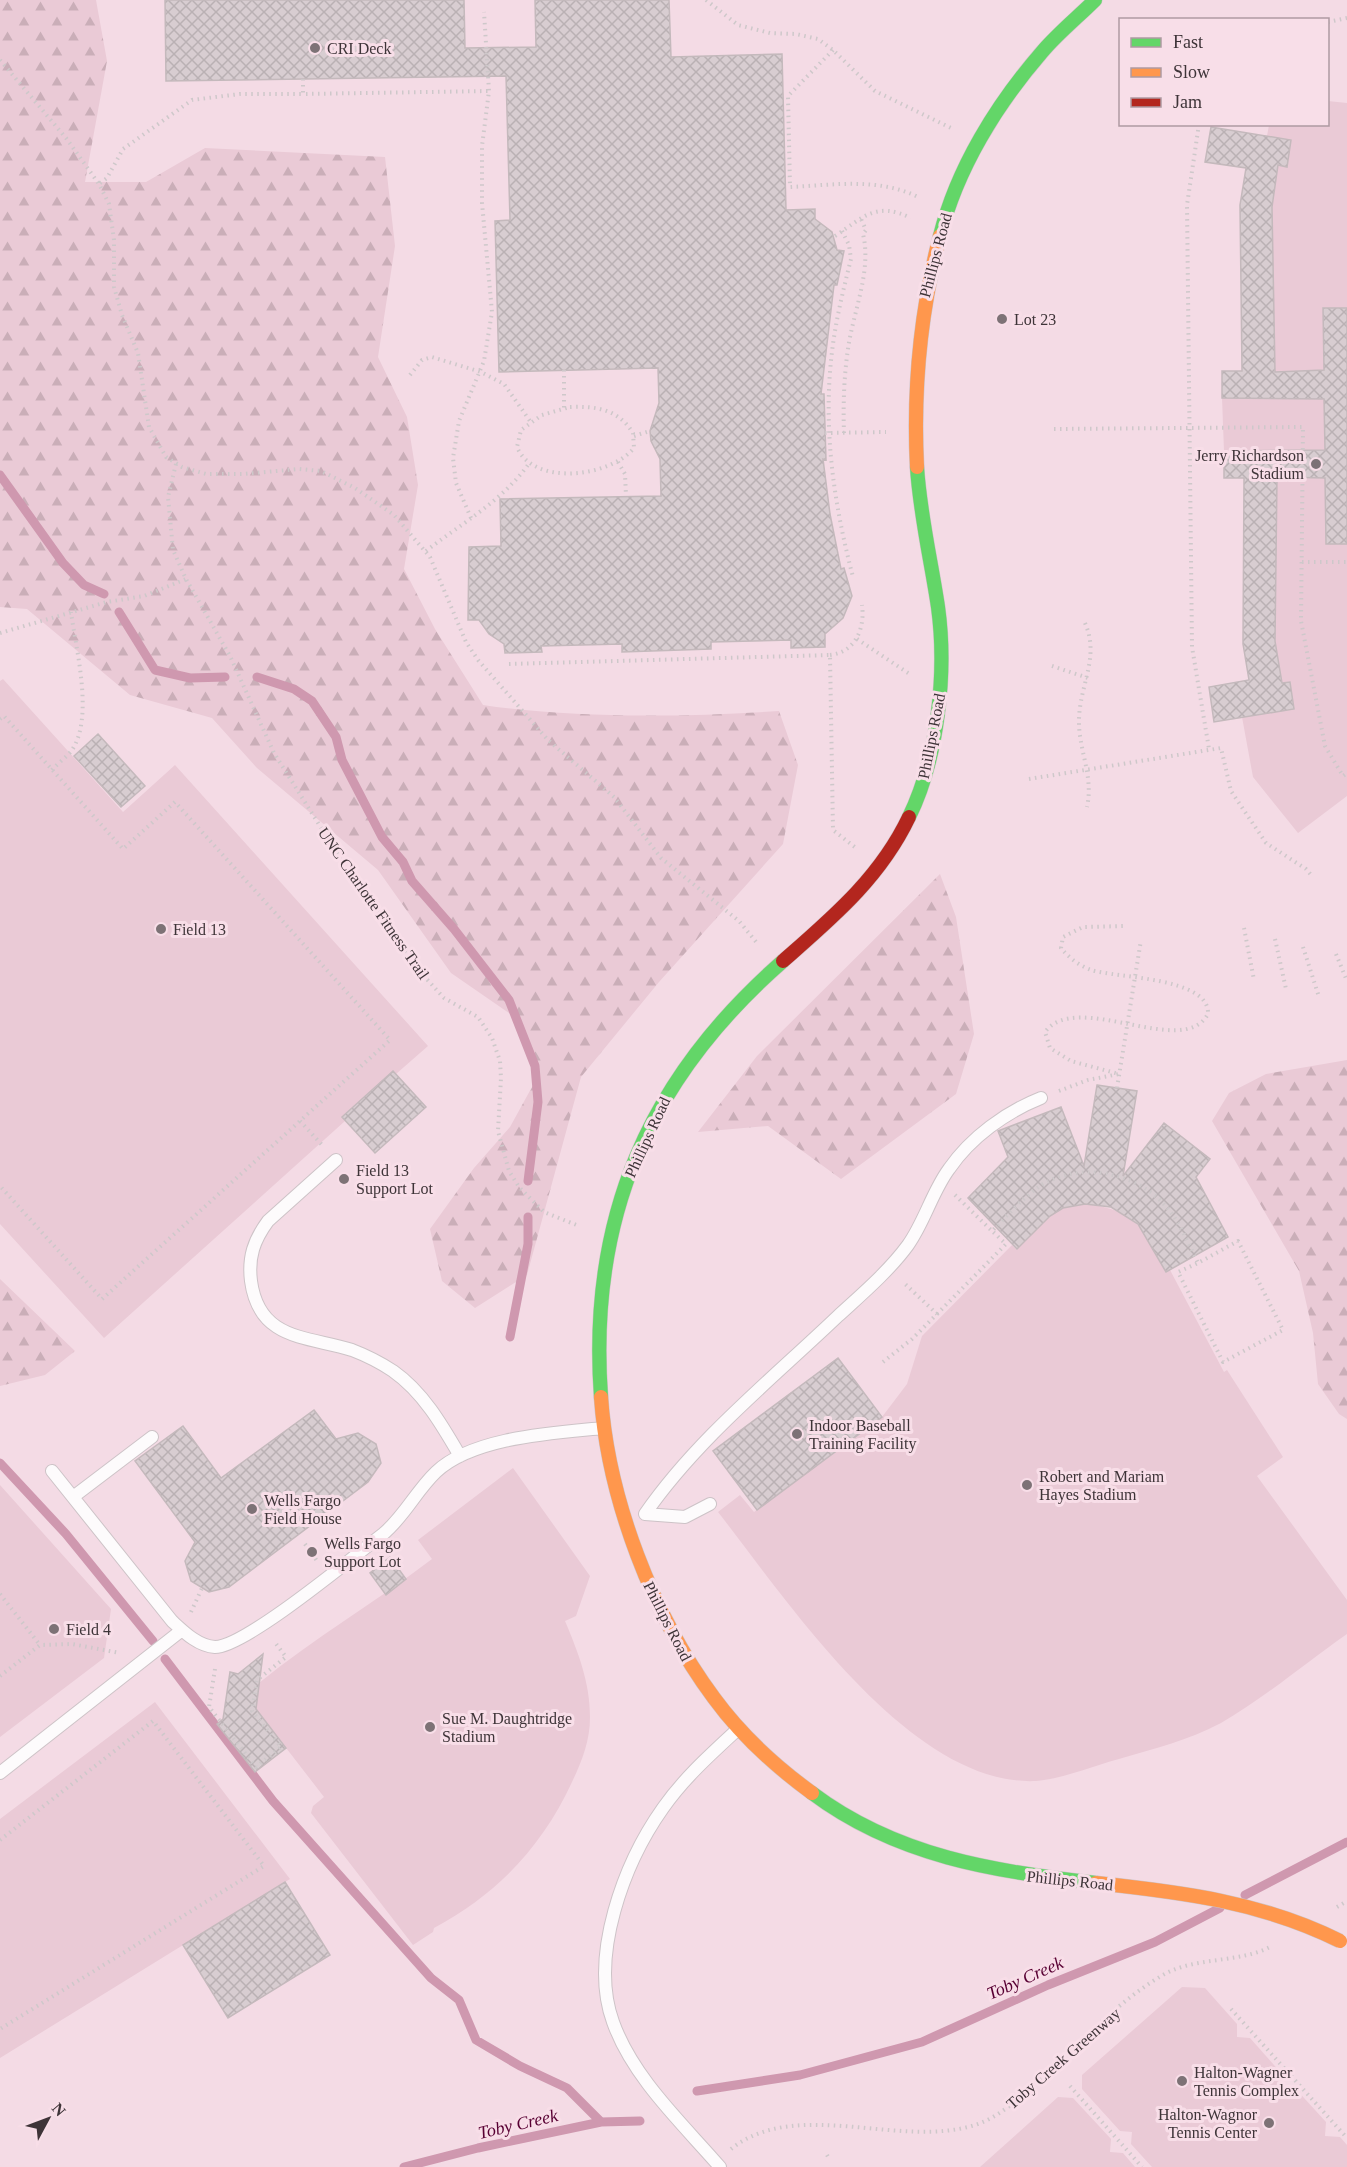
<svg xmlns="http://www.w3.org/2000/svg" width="1347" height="2167" viewBox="0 0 1347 2167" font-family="Georgia,serif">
	<defs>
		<pattern id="forest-firs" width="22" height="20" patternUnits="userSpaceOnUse" patternTransform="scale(1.5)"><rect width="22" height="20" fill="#eacad6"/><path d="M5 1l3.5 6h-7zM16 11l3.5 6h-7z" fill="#caaeb8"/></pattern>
		<pattern id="building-cross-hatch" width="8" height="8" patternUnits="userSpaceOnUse" patternTransform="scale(1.5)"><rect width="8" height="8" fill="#d8cdd1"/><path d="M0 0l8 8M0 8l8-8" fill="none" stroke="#bab1b4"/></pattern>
	</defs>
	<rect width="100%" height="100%" fill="#f2e4e9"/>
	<path fill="#f4dbe5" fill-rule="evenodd" d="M0,0H1347V2167H0ZM1120,20H1328V124H1120Z"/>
	<path fill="url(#forest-firs)" d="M0,0H96L107,61L85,182H146L205,148L385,157L395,246L378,357L407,417L418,485L404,569L435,629L483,705C577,719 684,717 779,711L798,765L783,844L659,982L581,1077L527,1275L475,1308L442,1281L430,1229L474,1168L510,1127L538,1076L522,1022L451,973L378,870L257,768L212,718L130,695L27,609L0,607Z
		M940,874L956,917L974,1034L956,1094L841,1179L768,1126L698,1132L757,1056Z
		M1347,1060V1419L1339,1414L1318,1384L1313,1333L1299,1271L1212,1121L1229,1093L1266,1074Z
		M0,1279L75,1351L45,1375L0,1386Z"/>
	<path fill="#eacad6" d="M1328,101L1347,103V796L1298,833L1253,777L1242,717L1294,708L1290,682L1282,683L1275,641L1277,477H1285L1284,450L1224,451L1222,398H1283V372H1275L1272,207L1278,165L1287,166L1291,140L1267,136L1269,125L1328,124Z
		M3,679L123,812L175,765L428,1046L396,1074L393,1071L342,1117L345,1121L104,1338L0,1224V681Z
		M1085,1204C1137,1210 1143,1228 1166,1272L1170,1270L1224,1372L1227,1370L1283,1457L1257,1476L1347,1600V1634C1307,1662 1263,1699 1221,1723C1189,1740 1153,1749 1119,1759C1092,1766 1063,1779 1036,1781C910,1787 787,1600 718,1512L740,1495L754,1512L882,1417L907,1384L922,1336L1012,1245L1016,1249L1050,1216L1063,1208Z
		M513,1468L590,1576L576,1616L565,1621C578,1652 590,1682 590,1717C590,1741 582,1761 572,1782C542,1847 497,1894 434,1928L433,1932L413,1945L311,1813L313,1806L324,1797L256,1709L259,1683C314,1638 376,1602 432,1559L418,1540Z
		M0,1485L111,1609L104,1658L0,1737Z
		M155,1702L290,1879L0,2058V1819Z
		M1182,1987L1205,1988L1237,2024V2037L1250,2038L1281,2073V2087H1294L1326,2122L1325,2136L1340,2137L1347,2145V2167H1152L1131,2144L1132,2132L1120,2131L1082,2089V2075Z
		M1058,2097L1073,2098L1111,2139L1110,2152L1123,2153L1135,2167H980Z"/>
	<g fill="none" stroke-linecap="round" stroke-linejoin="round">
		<path stroke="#cf98af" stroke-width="9" d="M0,475L63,563L84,585L104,594
			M119,612L155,670L190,678L225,677
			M257,677L294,689L312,701L336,737L342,760L382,837L403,862L412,881L454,929L509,1000L535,1066L538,1102L528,1181
			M510,1337L528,1244V1217
			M0,1463L66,1534L153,1641
			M165,1659L273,1801L431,1978L459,2000L476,2040L520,2066L567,2088L601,2122
			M1245,1895L1347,1842
			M697,2091L800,2075L922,2042L1048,1985L1155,1942L1220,1908
			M404,2167L478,2148L601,2122L640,2121"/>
	</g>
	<path fill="url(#building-cross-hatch)" stroke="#c4b9bc" stroke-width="1.5" d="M165,0H464L465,48L536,47L535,0H669L671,57L782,54L786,210L815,209V219L832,232L837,250L844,251L837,285H834L821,394H824L826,460L823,459L830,514L841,569L844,568L852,596L843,618L825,634V647L791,648V640L711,642V649L622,652V644L541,646L542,652L505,653L504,644L489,634L479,620H468L469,547L501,546L500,499L661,496L660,459L651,441L650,431L659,403L658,368L499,372L495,221L510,220L506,76L166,81Z
		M1211,127L1291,140L1287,167L1278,165L1272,207L1275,372L1324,370L1323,308H1347V544H1326L1325,478L1277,477L1275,641L1282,683L1290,682L1294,709L1214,722L1209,687L1249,680L1243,644L1244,478H1224V451L1325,450L1324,399L1222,398V371H1242L1240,205L1246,168L1205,162Z
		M98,734L145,786L121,807L74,756Z
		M393,1071L426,1107L375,1153L342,1117Z
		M1097,1085L1137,1091L1123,1176L1164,1123L1210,1159L1196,1177L1228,1237L1166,1272L1138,1224L1111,1207L1085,1204L1063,1208L1050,1216L1017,1249L968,1198L1008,1157L998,1131L1061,1107L1084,1166Z
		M838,1358L882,1417L757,1510L713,1451Z
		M314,1410L336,1439L358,1433L376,1444L381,1463L368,1482L229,1587L209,1592L191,1581L185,1561L195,1542L135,1461L183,1426L221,1478Z
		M390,1557L406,1579L386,1595L370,1573Z
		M263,1654L256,1709L286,1748L255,1772L217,1724L223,1719L230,1672L238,1674Z
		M285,1882L330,1955L228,2018L183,1945Z"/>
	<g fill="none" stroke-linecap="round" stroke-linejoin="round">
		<defs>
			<path id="lane" d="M336,1160L268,1221C254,1240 248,1257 251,1281C259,1341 308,1336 352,1350C365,1355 381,1363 393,1371C423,1392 442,1425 460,1456
				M52,1471L172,1621C184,1632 198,1646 215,1647C245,1647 353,1557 383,1534C404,1517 416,1491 436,1472C473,1437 554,1433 603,1428
				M73,1497L152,1437
				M710,1504L685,1517L645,1514C697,1439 772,1379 838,1316C862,1294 889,1271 908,1245C925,1221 932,1192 949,1169C971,1137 1006,1112 1041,1098
				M0,1773L182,1630
				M720,2167C682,2123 633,2078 613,2022C589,1956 624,1863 663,1808C684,1778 711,1754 738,1729"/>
			<path id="fast" d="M940,236C957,168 997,104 1042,52C1058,33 1078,17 1095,0
				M909,817C938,758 947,672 938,607C931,560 920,515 917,467
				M601,1397C588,1218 648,1079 783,961
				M812,1793C896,1856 995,1872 1096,1883"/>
			<path id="slow" d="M917,467C913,388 920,313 940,236
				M601,1397C608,1499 653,1616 714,1698C741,1735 775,1766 812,1793"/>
			<path id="jam" d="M783,961C832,918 880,878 909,817"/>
		</defs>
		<use href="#lane" stroke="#cdc3c7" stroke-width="14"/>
		<use href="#fast" stroke="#cdc3c7" stroke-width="15"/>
		<use href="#slow" stroke="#cdc3c7" stroke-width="15"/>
		<use href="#jam" stroke="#cdc3c7" stroke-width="15"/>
		<path stroke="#cec8ca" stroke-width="4" stroke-dasharray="1.5 4.5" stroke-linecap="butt" d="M706,0L738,25L770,33L796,34L818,39L833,50L875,91L951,128
			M1328,22L1347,18
			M833,50L788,96L790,187C834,185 880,177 920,198
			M0,60L66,138L99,184L109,204L114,240V287L122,315L138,353L149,427L166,457L182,467L206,474H243L299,469L321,471L355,488L394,515L430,557L466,642L478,660L548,740L614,797L661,858L739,921L757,943
			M303,79V94L489,91
			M1199,124L1187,205L1192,647L1209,749
			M100,183L107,178L123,149L192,100L240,94H303
			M842,231L849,245L851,259C844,287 837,315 833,344C822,423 833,501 853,577
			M835,236C864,217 876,201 911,218
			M564,370V408
			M410,375L422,360L432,357L481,372L504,384L530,421
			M570,407C596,406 618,409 633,433L634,448C609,478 533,486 517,447L521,430L542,415Z
			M1054,429L1303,427L1301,621L1325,746L1343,776L1347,773
			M825,433L886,432
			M844,433C843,405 844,376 848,349C853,312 872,271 863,234L866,230L861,219
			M634,436L650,431
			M618,462L625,474L626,496
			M176,464L168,497L173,550L186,579L230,656L274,753L342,861L423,975L444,998L478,1017L492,1038L500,1061L501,1078L498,1131L509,1171L519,1187L544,1212L579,1226
			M471,518L456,483L453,458L459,421L484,361L492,312L482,203V146L489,91L484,12
			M426,551C462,523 504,500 530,462
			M1302,562H1347
			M1085,623C1100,657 1080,684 1079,719C1078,749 1094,776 1087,807
			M0,633L107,602L144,596L186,579
			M857,639L911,675
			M830,655C856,652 865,628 862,605
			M509,664L830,655L833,830L856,848
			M1052,666L1088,678
			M0,719L4,716L123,849L175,802L390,1040L102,1299L0,1186
			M52,770C58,763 67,757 72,750C94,717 76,650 71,612
			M1029,779L1221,748L1231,791L1266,843L1306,869L1312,876
			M1244,928L1254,980
			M1275,939L1286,989
			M1303,947L1319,997
			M1336,954L1347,981
			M1117,1088L1141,940
			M1059,1091L1088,1080L1119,1074L1071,1061L1050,1048L1045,1032C1077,989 1183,1060 1208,1014C1210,977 1116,978 1091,970C1080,966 1069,958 1061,948L1063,937L1083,927L1126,926
			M300,1121L323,1146
			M955,1195L992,1231C1008,1215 1024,1196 1043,1184C1084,1161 1140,1173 1169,1210C1181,1225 1189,1245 1198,1263L1238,1241L1283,1330L1223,1362L1178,1272L1198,1263
			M937,1314L1006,1244L992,1231
			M883,1362L912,1339L937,1314L903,1282
			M305,1544L317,1561
			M0,1594L40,1645
			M191,1612L202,1588
			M215,1669L209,1707L256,1767L281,1747L252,1711L257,1680L286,1657L274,1641
			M0,1676L40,1645L72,1644L120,1653
			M0,1840L153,1721L264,1866L0,2029
			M1337,1907L1347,1901
			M1231,2009L1347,2138
			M1070,2086L1142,2167
			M731,2149C796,2097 900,2149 975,2125C1000,2117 1019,2098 1038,2081C1078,2046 1116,2002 1163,1975C1196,1956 1238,1964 1272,1946
			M827,2155L830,2160"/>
		<use href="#lane" stroke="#fdfbfc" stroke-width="12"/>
		<use href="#fast" stroke="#63d668" stroke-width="14"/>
		<use href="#slow" stroke="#ff974d" stroke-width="14"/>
		<use href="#jam" stroke="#b3261e" stroke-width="14"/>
		<defs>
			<path id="slow-bridge" d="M1096,1883C1181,1892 1262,1902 1340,1941"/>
		</defs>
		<use href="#slow-bridge" stroke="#cdc3c7" stroke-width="15" stroke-linecap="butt"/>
		<use href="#slow-bridge" stroke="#ff974d" stroke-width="14"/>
	</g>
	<g fill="#7d7276" stroke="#f8dee8" stroke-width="2">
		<circle cx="315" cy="48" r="6"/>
		<circle cx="1002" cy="319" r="6"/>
		<circle cx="1316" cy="464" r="6"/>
		<circle cx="161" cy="929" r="6"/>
		<circle cx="344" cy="1179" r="6"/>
		<circle cx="797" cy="1434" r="6"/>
		<circle cx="1027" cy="1485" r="6"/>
		<circle cx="252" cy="1509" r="6"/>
		<circle cx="312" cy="1552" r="6"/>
		<circle cx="54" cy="1629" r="6"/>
		<circle cx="430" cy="1727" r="6"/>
		<circle cx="1182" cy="2081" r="6"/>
		<circle cx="1269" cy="2123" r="6"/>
	</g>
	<g text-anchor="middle" stroke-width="6" stroke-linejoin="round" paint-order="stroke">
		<g font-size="16" fill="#3e3438" stroke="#f8dee8" text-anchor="start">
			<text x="327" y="54">CRI Deck</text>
			<text x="1014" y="325">Lot 23</text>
			<text x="1304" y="461" text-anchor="end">Jerry Richardson<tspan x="1304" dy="18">Stadium</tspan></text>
			<text x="173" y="935">Field 13</text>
			<text x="356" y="1176">Field 13<tspan x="356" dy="18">Support Lot</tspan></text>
			<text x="809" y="1431">Indoor Baseball<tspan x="809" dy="18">Training Facility</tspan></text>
			<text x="1039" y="1482">Robert and Mariam<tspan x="1039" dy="18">Hayes Stadium</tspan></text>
			<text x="264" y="1506">Wells Fargo<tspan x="264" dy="18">Field House</tspan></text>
			<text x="324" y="1549">Wells Fargo<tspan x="324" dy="18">Support Lot</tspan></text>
			<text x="66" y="1635">Field 4</text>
			<text x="442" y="1724">Sue M. Daughtridge<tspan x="442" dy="18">Stadium</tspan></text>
			<text x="1194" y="2078">Halton-Wagner<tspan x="1194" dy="18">Tennis Complex</tspan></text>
			<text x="1257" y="2120" text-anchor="end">Halton-Wagnor<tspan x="1257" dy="18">Tennis Center</tspan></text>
		</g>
		<g font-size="16" fill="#3e3438" stroke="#f8dee8">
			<text transform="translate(935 255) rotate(-75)" y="6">Phillips Road</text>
			<text transform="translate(931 736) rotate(-79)" y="6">Phillips Road</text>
			<text transform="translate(374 903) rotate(55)" y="6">UNC Charlotte Fitness Trail</text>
			<text transform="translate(647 1137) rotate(-65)" y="6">Phillips Road</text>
			<text transform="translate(668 1621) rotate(63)" y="6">Phillips Road</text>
			<text transform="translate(1070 1880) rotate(6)" y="6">Phillips Road</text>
			<text transform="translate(1063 2058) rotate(-41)" y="6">Toby Creek Greenway</text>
		</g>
		<g font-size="18" font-style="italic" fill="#580033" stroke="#f8dee8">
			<text transform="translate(1025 1978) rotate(-24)" y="6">Toby Creek</text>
			<text transform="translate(518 2124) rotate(-13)" y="6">Toby Creek</text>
		</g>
	</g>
	<rect x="1119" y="18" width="210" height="108" fill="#f8dee8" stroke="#ae9aa2" stroke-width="1.5"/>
	<rect x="1131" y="38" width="30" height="9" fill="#63d668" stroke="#ae9aa2" stroke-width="1.5"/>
	<text x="1173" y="48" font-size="18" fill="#3e3438">Fast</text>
	<rect x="1131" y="68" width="30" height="9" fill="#ff974d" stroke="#ae9aa2" stroke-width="1.5"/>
	<text x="1173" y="78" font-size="18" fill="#3e3438">Slow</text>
	<rect x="1131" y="98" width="30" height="9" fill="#b3261e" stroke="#ae9aa2" stroke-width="1.5"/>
	<text x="1173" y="108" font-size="18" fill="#3e3438">Jam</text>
	<g transform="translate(48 2119) rotate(49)" stroke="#f8dee8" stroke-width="4.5" paint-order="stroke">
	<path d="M0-4.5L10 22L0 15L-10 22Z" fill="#3e3438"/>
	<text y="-9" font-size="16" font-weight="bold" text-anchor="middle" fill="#3e3438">N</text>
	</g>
</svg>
